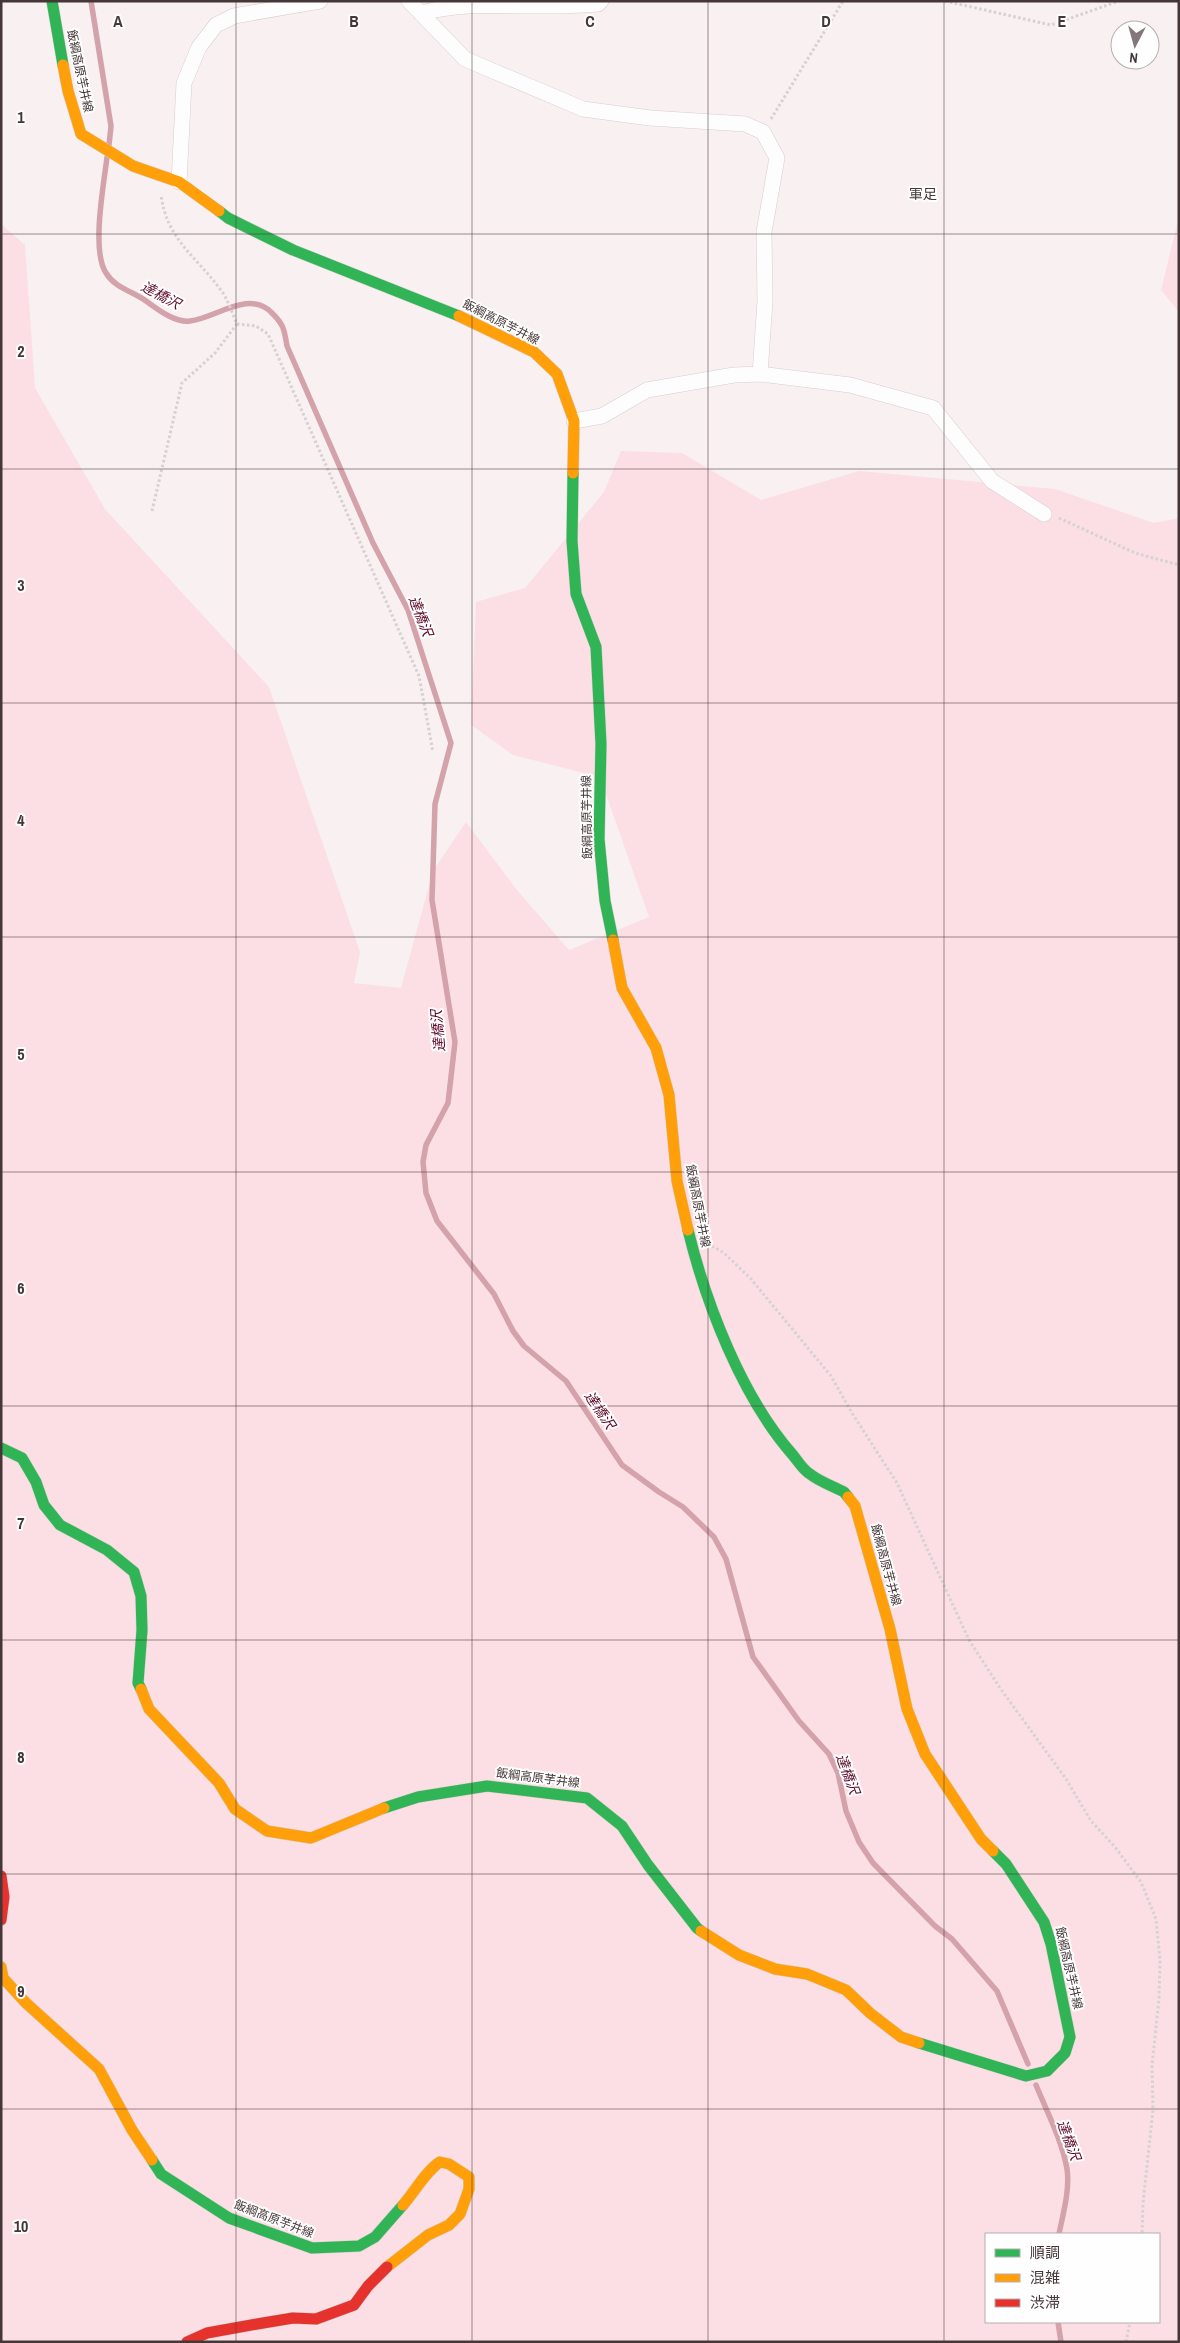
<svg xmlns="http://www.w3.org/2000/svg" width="1180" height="2343" viewBox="0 0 1180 2343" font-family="'Archivo Narrow','Noto Sans JP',sans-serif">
	<rect width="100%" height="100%" fill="#f8f0f1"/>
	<path fill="#fcdfe4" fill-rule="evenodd" d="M1179,217V312L1161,290Z
		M1,224L25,245L35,388L105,509L269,687L360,952L354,983L401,988L433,871L466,822L517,890L569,950L649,917L600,777L513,755L471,725L476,602L525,588L604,492L621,451L682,453L761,500L859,471L1055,489L1154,523L1179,518V2342H1ZM986,2234H1159V2322H986Z"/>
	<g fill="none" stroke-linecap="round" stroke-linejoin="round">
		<path stroke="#d4a2ab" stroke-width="5.5" d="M91,1L111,126L109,145
			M107,157C104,184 91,250 106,273C115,288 132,291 146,301C157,309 175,323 190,321C216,318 249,289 272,313C284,325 284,329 287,346L373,543L408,610L451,743L435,804L432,900L455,1042L448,1103L426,1145L423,1162L426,1193L437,1221L494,1294L513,1331L524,1346L566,1381L622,1465L659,1492L683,1507L714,1537L726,1559L753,1657L799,1721L829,1754L838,1773L846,1811L859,1842L873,1863L935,1926L952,1939L997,1991L1028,2064
			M1036,2085C1047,2112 1062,2140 1067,2169C1070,2190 1063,2214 1059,2234
			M1058,2322L1061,2342"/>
		<defs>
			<path id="street" d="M409,1L465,59L583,109L650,118L745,124L763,132L777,158L764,232L765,301L760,374
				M420,13C469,1 503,7 551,6C567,6 583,5 598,4L601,1
				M179,182L184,83L199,47L216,25L234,16L320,1
				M574,421L602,416L647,390L734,375L760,374L850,385L933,408L992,481L1044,514"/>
			<path id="fast" d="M52,1L63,65
				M219,211L228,218L293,250L459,316
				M573,473L572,541L576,594L596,647L601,744L599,839L605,901L613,940
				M688,1230C706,1304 742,1397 792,1454C798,1461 803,1470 810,1474C820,1482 833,1486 844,1492L848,1497
				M1,1448L22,1458L36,1482L44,1505L60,1525L107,1550L134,1572L141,1596L142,1630L138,1683L141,1689
				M384,1808L418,1797L487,1786L587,1798L622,1826L648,1865L697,1928L701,1931
				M919,2043L1026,2076L1047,2071L1065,2053L1070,2037L1051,1944L1044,1922L1006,1864L993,1851
				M152,2160L161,2174L229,2218L312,2248L359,2246L375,2237L403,2205"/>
			<path id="slow" d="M63,65L68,91L81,134L133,166L179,182L219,211
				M459,316L534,352L557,374L574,421L573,473
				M613,940L622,988L656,1048L669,1095L677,1181L688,1230
				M848,1497L855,1506L890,1629L907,1709L925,1754L981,1839L993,1851
				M141,1689L149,1709L219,1783L235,1809L267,1831L311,1838L384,1808
				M701,1931L739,1955L775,1969L807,1974L846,1990L870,2013L901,2037L919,2043
				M1,1967L3,1978L26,2003L99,2069L132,2130L152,2160
				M387,2267L428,2235L449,2225L460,2214L469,2189V2177L449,2164L440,2162C426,2171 415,2191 403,2205"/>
			<path id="jam" d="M1,1876L4,1897L1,1920
				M187,2342L207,2333L257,2324L293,2318L316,2319L354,2305L368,2286L387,2267"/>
		</defs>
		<use href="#street" stroke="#d8cdcf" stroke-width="16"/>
		<use href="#fast" stroke="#d8cdcf" stroke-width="12"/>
		<use href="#slow" stroke="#d8cdcf" stroke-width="12"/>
		<use href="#jam" stroke="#d8cdcf" stroke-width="12"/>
		<path stroke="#d6d1d2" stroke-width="3" stroke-dasharray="2.5 2.5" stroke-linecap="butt" d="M945,1L1051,25L1119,1
			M771,119L843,1
			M237,324L256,326L268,334L419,676L433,752
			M152,511L182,383L215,353L237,324C232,313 228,299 220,289C196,256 167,240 161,195
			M1059,518L1135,553L1179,565
			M712,1246L724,1253L751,1279L831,1376L852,1413L897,1483L969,1640L1000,1688L1066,1779L1091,1821L1115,1847L1141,1882L1156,1919L1160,1960L1159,1999L1152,2065L1153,2110L1143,2203L1142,2234
			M1126,2342L1130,2322"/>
		<use href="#street" stroke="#fefdfd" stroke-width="15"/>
		<use href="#fast" stroke="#30b455" stroke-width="11"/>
		<use href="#slow" stroke="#ff9f0a" stroke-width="11"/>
		<use href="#jam" stroke="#e5322d" stroke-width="11"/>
	</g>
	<path fill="none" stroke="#453638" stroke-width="1" stroke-opacity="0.55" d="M236,1V2342M472,1V2342M708,1V2342M944,1V2342M1,234H1179M1,469H1179M1,703H1179M1,937H1179M1,1172H1179M1,1406H1179M1,1640H1179M1,1874H1179M1,2109H1179"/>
	<g text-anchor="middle" stroke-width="4" stroke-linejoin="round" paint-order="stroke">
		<g font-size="12" fill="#453638" stroke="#fefefe">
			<text transform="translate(80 71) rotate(78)" y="4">飯綱高原芋井線</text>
			<text transform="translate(501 322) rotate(27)" y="4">飯綱高原芋井線</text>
			<text transform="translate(587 817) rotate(-91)" y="4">飯綱高原芋井線</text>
			<text transform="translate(698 1206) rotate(79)" y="4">飯綱高原芋井線</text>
			<text transform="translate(886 1565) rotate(75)" y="4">飯綱高原芋井線</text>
			<text transform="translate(538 1778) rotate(7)" y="4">飯綱高原芋井線</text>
			<text transform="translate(1069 1968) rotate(77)" y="4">飯綱高原芋井線</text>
			<text transform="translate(274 2219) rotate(21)" y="4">飯綱高原芋井線</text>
		</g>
		<g font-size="14" fill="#453638" stroke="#fefefe">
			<text x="923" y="199">軍足</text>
		</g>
		<g font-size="14" font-style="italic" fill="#5e0928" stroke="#fefefe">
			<text transform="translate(161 295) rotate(28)" y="5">達橋沢</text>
			<text transform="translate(421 616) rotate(69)" y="5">達橋沢</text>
			<text transform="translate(438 1031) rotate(-95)" y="5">達橋沢</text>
			<text transform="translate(600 1410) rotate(56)" y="5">達橋沢</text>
			<text transform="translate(848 1774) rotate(70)" y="5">達橋沢</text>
			<text transform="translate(1069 2140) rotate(70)" y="5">達橋沢</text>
		</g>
	</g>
	<g font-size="16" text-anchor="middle" font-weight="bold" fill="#453638" stroke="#fefefe" stroke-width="4" stroke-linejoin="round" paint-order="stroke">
		<text x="118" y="27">A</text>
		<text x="354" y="27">B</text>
		<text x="590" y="27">C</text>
		<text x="826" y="27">D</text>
		<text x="1062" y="27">E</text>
		<text x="21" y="123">1</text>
		<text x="21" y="357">2</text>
		<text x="21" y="591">3</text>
		<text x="21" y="826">4</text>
		<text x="21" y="1060">5</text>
		<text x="21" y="1294">6</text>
		<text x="21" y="1529">7</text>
		<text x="21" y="1763">8</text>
		<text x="21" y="1997">9</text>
		<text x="21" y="2232">10</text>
	</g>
	<rect width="1180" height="2343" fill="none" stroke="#453638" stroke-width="5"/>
	<rect x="985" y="2233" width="175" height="90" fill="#fefefe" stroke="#b4aeaf"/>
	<rect x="995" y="2249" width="25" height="8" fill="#30b455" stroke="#b4aeaf"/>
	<text x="1030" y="2258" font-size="15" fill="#453638">順調</text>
	<rect x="995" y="2274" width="25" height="8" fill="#ff9f0a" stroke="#b4aeaf"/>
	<text x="1030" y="2283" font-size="15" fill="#453638">混雑</text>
	<rect x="995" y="2299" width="25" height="8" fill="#e5322d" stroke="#b4aeaf"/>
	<text x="1030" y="2308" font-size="15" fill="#453638">渋滞</text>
	<g transform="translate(1135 45) rotate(186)"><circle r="24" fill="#fefefe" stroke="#b4aeaf"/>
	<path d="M0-4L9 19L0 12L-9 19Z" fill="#847779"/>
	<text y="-8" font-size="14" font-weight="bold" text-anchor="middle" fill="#453638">N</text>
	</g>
</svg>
